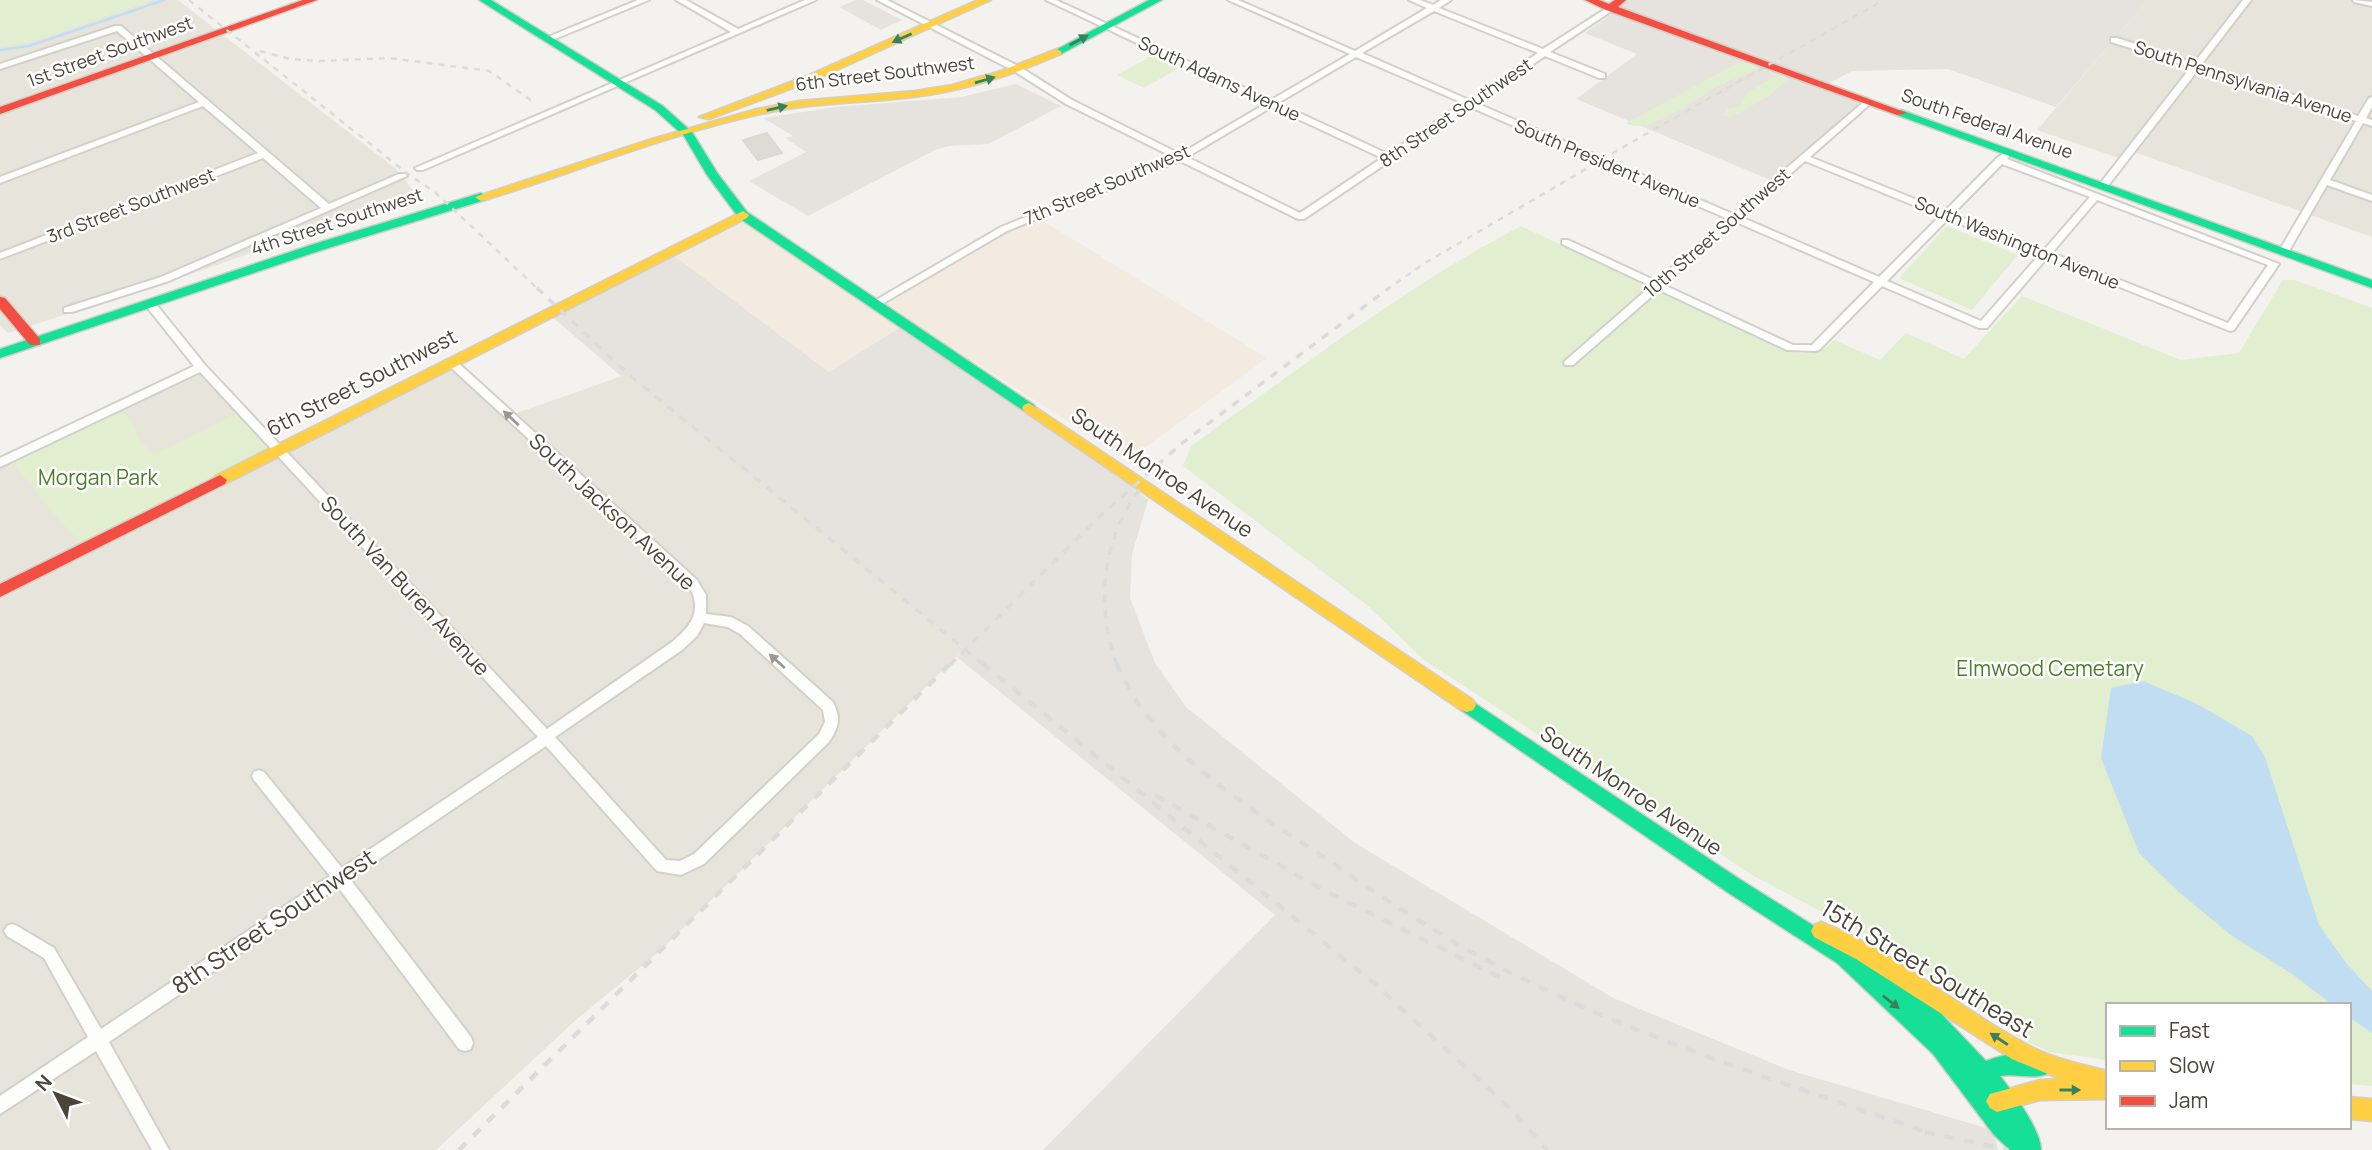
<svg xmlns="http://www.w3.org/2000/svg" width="2372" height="1150" viewBox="0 0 2372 1150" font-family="Manrope,sans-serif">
	<rect width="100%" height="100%" fill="#f4f2ee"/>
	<path fill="#e7e4dc" d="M152,0H178L396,169L417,195L188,275L8,333L0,325V46L30,42Z
		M2148,0H2372V237L2126,149L2119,158L2037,130Z
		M451,362L508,416L628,374L964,649L661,950L577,1019L436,1150H0V462L201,367L278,449Z"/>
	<path fill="#f3ebdf" d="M1038,218L1267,358L1128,460L885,305L1000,236Z
		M738,219L899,328L829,372L672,254Z"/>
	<path fill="#e6e2de" d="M1629,0H2148L2056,107L1948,69L1852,71L1825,85L1617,8Z
		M1615,12L1861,103L1773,181L1576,99L1637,54L1585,33Z
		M672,254L829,372L899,328L1125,480L1148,500L1132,554L1130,598L1155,663L1186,707L1355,843L1613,998L1789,1070L1993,1130L1998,1150H1043L1275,915L957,657L964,649L628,375L621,376L550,315Z"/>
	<path fill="#e1eecf" d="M0,0H152L30,42L0,46Z
		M1159,52L1186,64L1144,88L1117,75Z
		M1746,62L1759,65V68C1744,76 1728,81 1714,89C1695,100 1646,137 1626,123L1721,72L1739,63Z
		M1779,74L1788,79L1768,97L1730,118L1723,115L1727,109L1740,106L1747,93Z
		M1521,226L1790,352C1809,354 1820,355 1834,340L1880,360L1906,333L1964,359L2022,296L2181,360L2239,353L2283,280H2295L2372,308V1086L2349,1084V1005H2108V1060L2050,1052L2023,1040L1887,946L1752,875L1424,660L1367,605L1183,466L1191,446C1298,370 1404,287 1521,226Z
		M1947,226L2018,255L1972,310L1899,278Z
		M116,407L133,422L138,439L154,454L242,411L278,449L85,547L59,520L9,459Z"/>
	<path fill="#e6e3df" d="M856,0H863L902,20L881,30L839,7Z
		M1016,84L1061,106L988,144L949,146L935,150L808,216L749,181L806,152L785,138L793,136L763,118L836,107L961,97Z"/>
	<path fill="#c0ddf1" d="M2143,681L2197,704L2252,736L2265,757L2319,925L2346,963L2372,991V1033L2349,1017V1005H2333L2292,974L2231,935L2180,893L2139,853L2101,758L2111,688Z"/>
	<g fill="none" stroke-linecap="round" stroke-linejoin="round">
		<path stroke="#c0ddf1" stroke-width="2.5" d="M0,50L29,46L164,0"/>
	</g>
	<path fill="#dedbd6" stroke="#dcd9d4" stroke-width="2" d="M767,133L782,153L758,160L743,140Z"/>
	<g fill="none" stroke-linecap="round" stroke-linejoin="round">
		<defs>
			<path id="street" d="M638,0H649L550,41L543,39Z
				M676,0H686L738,29L805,0H816L423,170H417L415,168L731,32Z
				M877,0H887L1020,67L1072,100L1180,154L1265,104L1046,0H1056L1271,100L1350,54L1228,0H1238L1355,51L1427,8L1409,0H1420L1433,5L1441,0H1451L1439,8L1543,49L1610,6H1613V10L1550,52L1605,74V78H1599L1545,56L1476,103L1733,214L1866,100L1869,101V105L1810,157L1945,211L1997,158L2006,152L2010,155L2007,159L2279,264L2234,330L2230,331L2047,258L1987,328H1979L1882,286L1819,350L1815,351L1787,350L1659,290L1573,365H1565L1564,363L1565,361L1651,286L1562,244V240H1568L1656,281L1728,219L1470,107L1304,219H1298L1180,161L1007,231L875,308L871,307V303L1001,227L1173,157L1066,104L1014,71ZM1434,11L1538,53L1469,100L1362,53ZM1356,57L1463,103L1388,154L1278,103ZM1272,107L1382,158L1300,213L1187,157ZM1805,161L1940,216L1879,277L1741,217ZM2002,164L2090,197L2044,250L1953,214ZM2097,200L2268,265L2228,323L2052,253ZM1948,219L2039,255L1981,321L1887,281ZM1736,222L1874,282L1812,345H1793L1664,285Z
				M2243,0H2251L2201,65L2358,116L2369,98L2372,97V107L2366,118L2372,120V126L2363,123L2330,180L2372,195V201L2327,185L2289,251L2284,254L2279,251L2356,121L2198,70L2107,187H2101L2099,185L2191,67L2111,42V38H2117L2194,63Z
				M2353,0L2372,2V6L2354,2Z
				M115,26H121L329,204L399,174H405L407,176L169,281L72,312H64V308L161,277L321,208L263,158L0,259V253L258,153L203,106L0,183V177L199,102L117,31L0,69V64Z
				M151,302L155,303L205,365L547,729L672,642C691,626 703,611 689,586L447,364L446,362L451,359L455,360L697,580L706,595V614L731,617L748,626L833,702C841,718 839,727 829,742L704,864L681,875L657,871L546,746L350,879L471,1037L473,1043L471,1049L465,1051L459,1049L338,887L109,1042L169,1150H152L96,1051L0,1114V1096L88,1037L44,958L7,936L4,931L7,926L12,924L17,926L54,948L101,1029L330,876L254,780L252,776L254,772L259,770L264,772L342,868L538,737L200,372L0,467V458L194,366L147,307L146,305ZM704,623L728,627L740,634L823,710L825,722L819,734L694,854L680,861L666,860L555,737L682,650L697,636Z"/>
			<path id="fast" d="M479,0H491L663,106L692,132L718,174L747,212L1034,405L1036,408L1034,411H1024L739,218L707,175L684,136L655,110Z
				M1149,0H1162L1061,54L1052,52Z
				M1901,110L2372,280V288L1897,115L1895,113Z
				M481,193L487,197L485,200L322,250L0,358V349L314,244Z
				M1467,698L1741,880L1849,948L1877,960L1932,1004L1986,1061C2006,1053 2027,1051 2047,1060L2050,1067L2047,1074C2033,1080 2015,1073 2000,1076C2013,1092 2041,1130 2041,1150H2010L1994,1135L1933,1054L1837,963L1727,892L1461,710L1458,705L1461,700Z"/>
			<path id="slow" d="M978,0H991L817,79L709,119L699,117L809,75Z
				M1057,49L1062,52L1061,54C1013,75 965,91 913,97C867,103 821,102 775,111C677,131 581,170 485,200L481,201L475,197L652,139L757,109L799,101L915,91L952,85L1001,71Z
				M743,211L749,215L747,218L225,484L220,485L213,480L215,476Z
				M1029,403L1473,700L1476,705L1473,710L1467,712L1461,710L1024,411L1022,408L1024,405Z
				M1821,922C1895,951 1956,1007 2026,1044C2051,1058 2080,1064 2108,1071V1099L2040,1100L1997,1112L1990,1108L1986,1101L1990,1094L2040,1080L2060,1079L2012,1059L1856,959L1814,937L1811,931L1814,925Z
				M2349,1097L2372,1099V1121L2349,1119Z"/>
			<path id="jam" d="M303,0H317L0,114V107Z
				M1585,0H1599L1609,4L1615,0H1626L1618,7L1907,113L1897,115L1606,10Z
				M0,297L5,298L40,339V345H30L0,309Z
				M220,475L227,480L225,484L0,597V584Z"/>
		</defs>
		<use href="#street" stroke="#d2d0cb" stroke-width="4"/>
		<use href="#fast" stroke="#d3cfc5" stroke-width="3"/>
		<use href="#slow" stroke="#d3cfc5" stroke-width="3"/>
		<use href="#jam" stroke="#d3cfc5" stroke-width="3"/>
		<use href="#street" fill="#fdfdfc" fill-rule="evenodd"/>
		<use href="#fast" fill="#16e098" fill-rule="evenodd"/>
		<use href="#slow" fill="#ffcf43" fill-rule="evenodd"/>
		<use href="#jam" fill="#f24e42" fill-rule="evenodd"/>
		<path stroke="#dbdbda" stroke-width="2.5" stroke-dasharray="6 6" stroke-linecap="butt" d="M189,0L408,174L436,193L539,290
			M260,51L290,59L320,61L389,58L489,71L535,103
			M1386,290L1425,263L1644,135L1884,0"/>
		<path stroke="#dbdbda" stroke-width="3.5" stroke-dasharray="8 8" stroke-linecap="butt" d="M537,288L628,374L984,665
			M950,665L1098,518L1181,444L1389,288
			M1117,665C1095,606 1102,539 1140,489"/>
		<path stroke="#dbdbda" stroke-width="4.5" stroke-dasharray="10 10" stroke-linecap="butt" d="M982,663L1375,984L1511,1109L1547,1150
			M1116,663C1124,677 1130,692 1139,705C1185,769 1257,813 1322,856C1383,898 1445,940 1511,973C1645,1041 1791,1085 1932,1134
			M1155,795L1329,893L1508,981
			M1925,1132L2008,1150
			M459,1150L951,663"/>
	</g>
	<defs><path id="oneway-solid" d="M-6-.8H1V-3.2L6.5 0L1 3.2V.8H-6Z" transform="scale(1.75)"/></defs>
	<g fill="#36825f">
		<use href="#oneway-solid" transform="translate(902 38) rotate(156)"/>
		<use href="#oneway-solid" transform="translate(1079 40) rotate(-28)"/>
		<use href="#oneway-solid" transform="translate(985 80) rotate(-16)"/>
		<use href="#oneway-solid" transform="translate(777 108) rotate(-13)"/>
		<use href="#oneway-solid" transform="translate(1891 1002) rotate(38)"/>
		<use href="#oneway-solid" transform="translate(1999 1039) rotate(-147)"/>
		<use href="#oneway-solid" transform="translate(2070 1090)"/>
	</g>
	<g fill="#9b9791">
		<use href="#oneway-solid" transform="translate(511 418) rotate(-137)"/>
		<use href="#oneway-solid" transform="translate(777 661) rotate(-138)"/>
	</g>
	<g text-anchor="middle" stroke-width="5" stroke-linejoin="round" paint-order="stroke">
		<g font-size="18" fill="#4b4439" stroke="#fff">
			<text transform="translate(110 52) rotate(-20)" y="6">1st Street Southwest</text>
			<text transform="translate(885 74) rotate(-7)" y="6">6th Street Southwest</text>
			<text transform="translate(1219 79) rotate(25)" y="6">South Adams Avenue</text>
			<text transform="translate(2243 82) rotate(18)" y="6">South Pennsylvania Avenue</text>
			<text transform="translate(1456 113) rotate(-34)" y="6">8th Street Southwest</text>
			<text transform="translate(1987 124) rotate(19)" y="6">South Federal Avenue</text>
			<text transform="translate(1607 164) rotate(23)" y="6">South President Avenue</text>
			<text transform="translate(1107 185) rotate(-23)" y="6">7th Street Southwest</text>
			<text transform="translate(131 206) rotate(-21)" y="6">3rd Street Southwest</text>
			<text transform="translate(337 222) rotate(-18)" y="6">4th Street Southwest</text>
			<text transform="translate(1717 233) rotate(-41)" y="6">10th Street Southwest</text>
			<text transform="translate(2017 243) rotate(22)" y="6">South Washington Avenue</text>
		</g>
		<g font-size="21" fill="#4b4439" stroke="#fff">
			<text transform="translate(362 383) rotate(-27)" y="7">6th Street Southwest</text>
			<text transform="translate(1162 473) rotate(34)" y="7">South Monroe Avenue</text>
			<text transform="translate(612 512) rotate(43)" y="7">South Jackson Avenue</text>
			<text transform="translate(405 586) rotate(47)" y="7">South Van Buren Avenue</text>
			<text transform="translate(1631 791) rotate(34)" y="7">South Monroe Avenue</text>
		</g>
		<g font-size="21" fill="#4a7f2a" stroke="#fff">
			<text x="98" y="485">Morgan Park</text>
			<text x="2050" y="676">Elmwood Cemetary</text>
		</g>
		<g font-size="24" fill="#4b4439" stroke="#fff">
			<text transform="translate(274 922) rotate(-34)" y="8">8th Street Southwest</text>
			<text transform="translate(1927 969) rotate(31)" y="8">15th Street Southeast</text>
		</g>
	</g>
	<rect x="2106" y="1003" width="245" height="126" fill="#ffffff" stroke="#b7b4b0" stroke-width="2"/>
	<rect x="2120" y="1026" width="35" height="10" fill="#16e098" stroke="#b7b4b0" stroke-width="2"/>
	<text x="2169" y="1038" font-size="21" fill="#4b4439">Fast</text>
	<rect x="2120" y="1061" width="35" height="10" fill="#ffcf43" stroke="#b7b4b0" stroke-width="2"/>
	<text x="2169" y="1073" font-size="21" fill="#4b4439">Slow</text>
	<rect x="2120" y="1096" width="35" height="10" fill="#f24e42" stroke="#b7b4b0" stroke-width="2"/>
	<text x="2169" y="1108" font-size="21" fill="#4b4439">Jam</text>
	<g transform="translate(56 1094) rotate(312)" stroke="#ffffff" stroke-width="5" paint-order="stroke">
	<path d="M0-5L12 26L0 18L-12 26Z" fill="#4b4439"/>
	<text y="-10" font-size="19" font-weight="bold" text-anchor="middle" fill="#4b4439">N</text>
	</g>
</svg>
